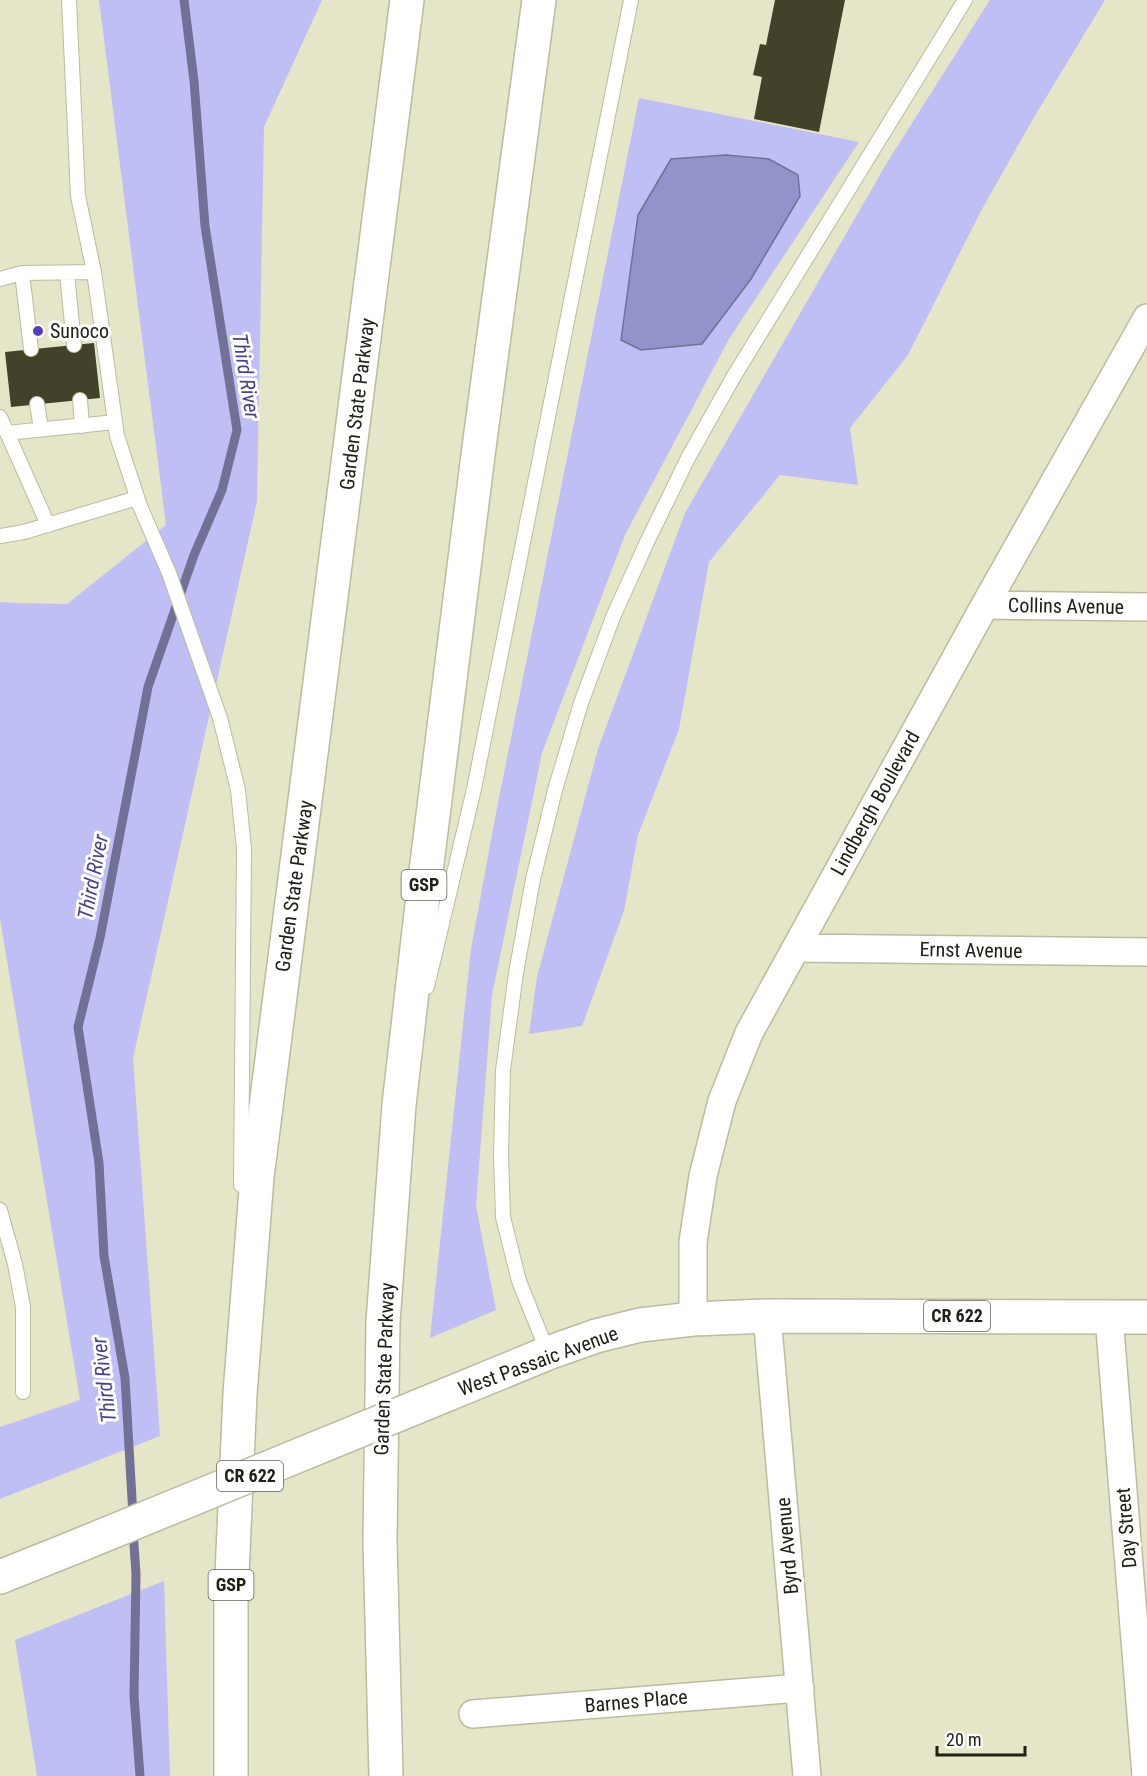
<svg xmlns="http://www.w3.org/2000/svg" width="1147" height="1776" viewBox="0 0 1147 1776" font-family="'Roboto Condensed',sans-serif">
	<rect width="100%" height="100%" fill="#e5e5c8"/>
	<path fill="#bfbef5" d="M99,0H322L264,127L257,501L133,1058L160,1436L0,1499V1427L80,1400L0,918V602L15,603L67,604L166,525Z
		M990,0H1105L1033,119L982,209L908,355L850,428L858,485L780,475L709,562L679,729L638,835L624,911L582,1026L529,1034L537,977L598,749L685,513L888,161Z
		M639,98L859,142L729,339L625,535L542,753L492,995L476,1206L496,1310L430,1338L471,949L496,813Z
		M164,1581L170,1776H37L15,1640Z"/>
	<path fill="#9492cb" stroke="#727095" stroke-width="1.5" d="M726,155L769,159L798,175L800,196L751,279L702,344L641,350L621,340L638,215L671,159Z"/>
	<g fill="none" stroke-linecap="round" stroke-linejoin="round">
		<path stroke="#727095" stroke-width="9" d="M133,1516L125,1378L104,1256L99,1163L78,1027L100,938L148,687L194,555L222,490L237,430L205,226L194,81L184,0
			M133,1530L136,1574L134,1696L140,1776"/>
	</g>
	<path fill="#42412a" d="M775,0H845L819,132L754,119L762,77L753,75L760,44L766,45Z
		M94,343L100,398L11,407L5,352Z"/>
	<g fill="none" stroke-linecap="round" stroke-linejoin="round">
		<defs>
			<path id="service" d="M69,0L78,196L94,272L117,436L140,506L169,573L220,718L238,790L244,849L241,1185
				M22,273L31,349
				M67,273L74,345
				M0,279L22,273L94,272
				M80,400L82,426
				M37,404L41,429
				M0,417L48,525
				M7,433L115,422
				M0,536L24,532L137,498
				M427,987L474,789L631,0
				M0,1210L15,1264L23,1307V1392
				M548,1353L519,1281L503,1217L501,1155L503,1070L516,973L533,879L555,790L581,703L613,617L647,542L688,458L734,376L965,0"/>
			<path id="minor" d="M985,605L1147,607
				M796,948L1147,952
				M767,1316L807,1776
				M1109,1317L1146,1776
				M693,1319V1242L703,1176L722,1101L749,1033L985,605L1147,318
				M473,1714L800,1688"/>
			<path id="primary" d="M424,1404L548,1353L596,1336L640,1325L693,1319L767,1316L1147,1317
				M0,1577L75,1547"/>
			<path id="motorway" d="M231,1776V1597L240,1394L257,1177L407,0
				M386,1776L380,1541L383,1322L399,1105L424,887L478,455L539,0"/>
		</defs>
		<use href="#service" stroke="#bbbba0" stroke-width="16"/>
		<use href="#minor" stroke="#bbbba0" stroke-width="30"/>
		<use href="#primary" stroke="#bbbba0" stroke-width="36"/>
		<use href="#motorway" stroke="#bbbba0" stroke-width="36"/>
		<use href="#service" stroke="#fff" stroke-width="14"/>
		<use href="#minor" stroke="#fff" stroke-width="27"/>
		<use href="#primary" stroke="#fff" stroke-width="33"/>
		<use href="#motorway" stroke="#fff" stroke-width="33"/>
		<defs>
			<path id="primary-bridge" d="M75,1547L424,1404"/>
		</defs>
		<use href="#primary-bridge" stroke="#bbbba0" stroke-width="36" stroke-linecap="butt"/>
		<use href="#primary-bridge" stroke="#fff" stroke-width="33"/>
	</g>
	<circle fill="#5640b8" stroke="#fff" stroke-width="2" cx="38" cy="331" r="6"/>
	<g text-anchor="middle" stroke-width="6" stroke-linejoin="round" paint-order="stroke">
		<g fill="#fff" stroke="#64635c" stroke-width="1.5">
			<rect x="401.5" y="870" width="45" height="30" rx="4.5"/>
			<rect x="924" y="1301" width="66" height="30" rx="4.5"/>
			<rect x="217" y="1461" width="66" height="30" rx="4.5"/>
			<rect x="208.5" y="1570" width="45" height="30" rx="4.5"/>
		</g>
		<g font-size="18" font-weight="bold" fill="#212016">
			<text x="424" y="891">GSP</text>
			<text x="957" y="1322">CR 622</text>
			<text x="250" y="1482">CR 622</text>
			<text x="231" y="1591">GSP</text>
		</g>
		<g font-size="20" fill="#212016" stroke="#fff" text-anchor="start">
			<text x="50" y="338">Sunoco</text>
		</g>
		<g font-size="20" fill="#212016" stroke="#fff">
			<text transform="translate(357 404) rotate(-83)" y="7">Garden State Parkway</text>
			<text transform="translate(1066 606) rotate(1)" y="7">Collins Avenue</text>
			<text transform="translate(875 803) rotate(-61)" y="7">Lindbergh Boulevard</text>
			<text transform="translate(294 886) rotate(-82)" y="7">Garden State Parkway</text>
			<text transform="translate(971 950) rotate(1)" y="7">Ernst Avenue</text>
			<text transform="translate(538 1361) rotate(-20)" y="7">West Passaic Avenue</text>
			<text transform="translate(384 1369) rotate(-88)" y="7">Garden State Parkway</text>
			<text transform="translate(1126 1528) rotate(-95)" y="7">Day Street</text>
			<text transform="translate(787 1546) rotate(-95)" y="7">Byrd Avenue</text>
			<text transform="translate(636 1701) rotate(-5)" y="7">Barnes Place</text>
		</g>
		<g font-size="21" font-style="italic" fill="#4a4389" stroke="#fff">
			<text transform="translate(246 376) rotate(81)" y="7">Third River</text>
			<text transform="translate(93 877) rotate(-79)" y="7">Third River</text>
			<text transform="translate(104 1380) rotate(-97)" y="7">Third River</text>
		</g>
	</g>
	<path d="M937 1746v9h88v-9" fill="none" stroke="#212016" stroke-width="3"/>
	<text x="946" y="1746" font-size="18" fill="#212016" stroke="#ffffff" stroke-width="4.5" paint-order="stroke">20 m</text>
</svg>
